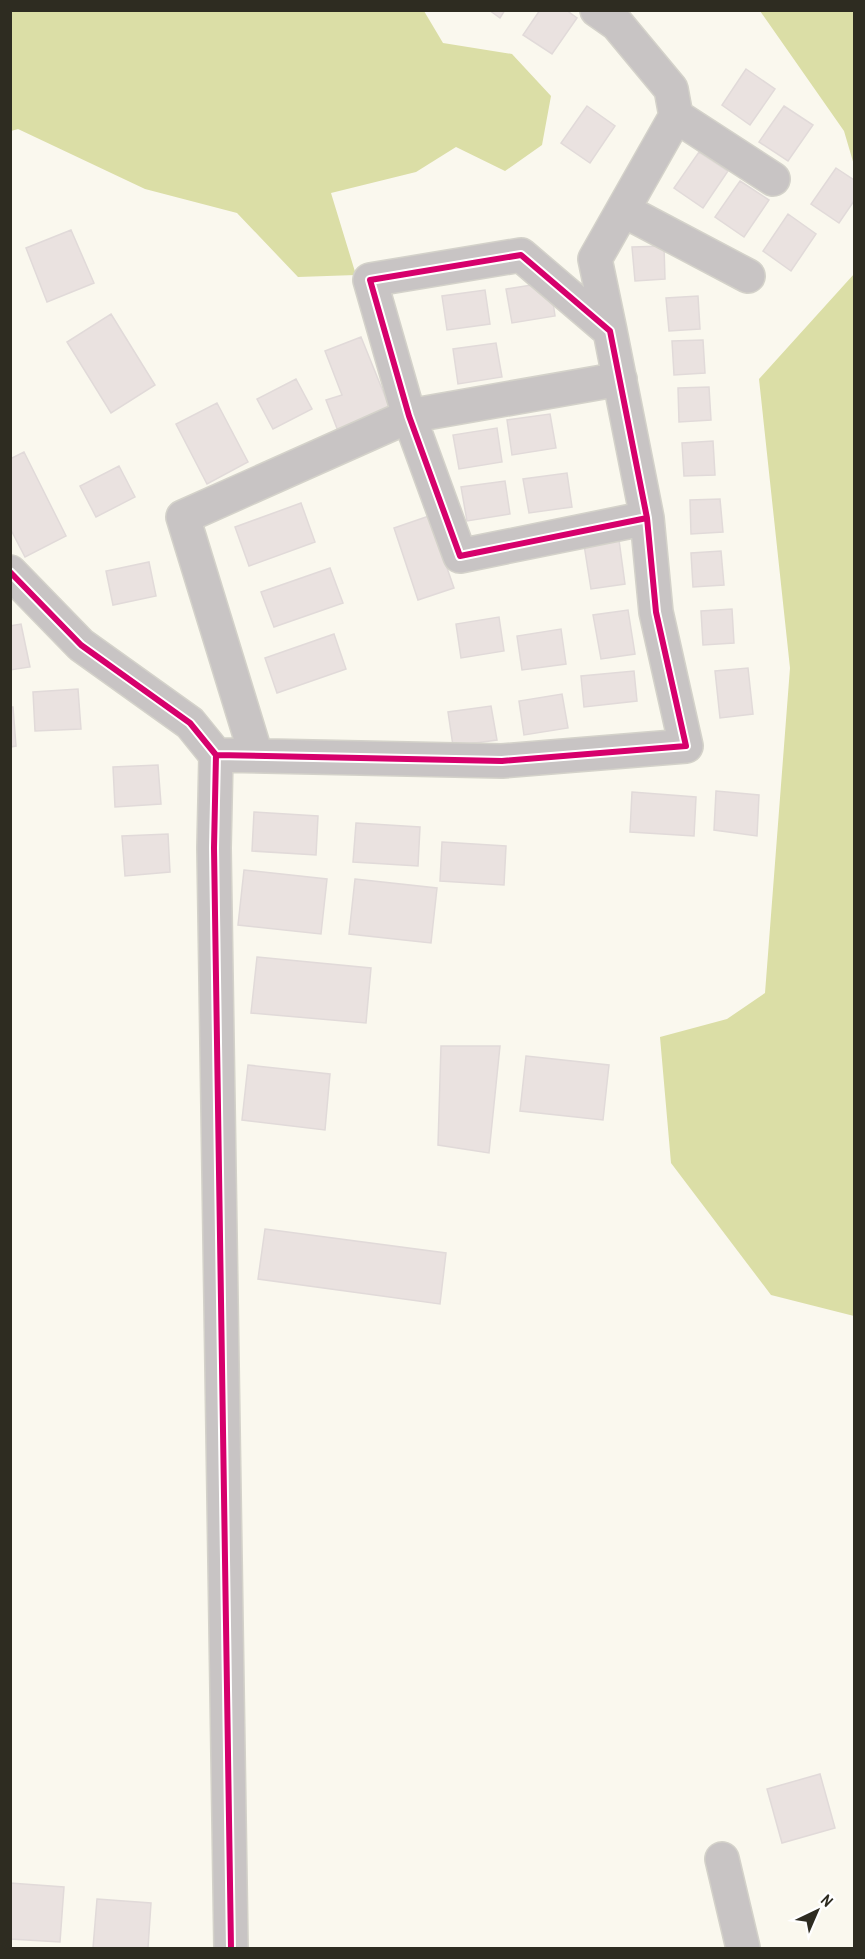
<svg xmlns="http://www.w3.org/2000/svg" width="865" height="1959" viewBox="0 0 865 1959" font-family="'Archivo Narrow',sans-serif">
	<rect width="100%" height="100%" fill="#faf8ee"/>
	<path fill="#dbdea6" d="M10,11H424L443,43L512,54L551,96L542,145L505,171L456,147L416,172L331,193L356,275L298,277L237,213L145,189L18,129L11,131Z
		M760,11H854V165L844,131Z
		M854,274V1316L771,1295L671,1163L660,1037L727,1019L765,993L790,668L759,379Z"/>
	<path fill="#eae2e0" stroke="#e1dad9" stroke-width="1.5" d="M489,10H505L500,18Z
		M540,10H566L577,18L552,54L523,35Z
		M746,69L775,89L750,125L722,105Z
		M587,106L615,126L590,163L561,143Z
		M784,106L813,125L788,161L759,142Z
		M699,152L728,171L703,208L674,188Z
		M836,168L854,180V201L839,223L811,204Z
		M740,181L769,200L744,237L715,217Z
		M788,214L816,234L791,271L763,251Z
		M71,230L94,283L47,302L26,248Z
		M664,246L665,279L635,281L632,247Z
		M550,282L555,316L512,323L506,289Z
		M485,290L490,324L447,330L442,296Z
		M698,296L700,329L669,331L666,298Z
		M111,314L155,385L111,413L67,342Z
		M361,337L391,411L338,431L326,400L342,395L325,351Z
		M703,340L705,373L674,375L672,341Z
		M496,343L502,377L458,384L453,349Z
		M296,379L312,409L273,429L257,399Z
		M709,387L711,420L679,422L678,388Z
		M217,403L248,462L207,484L176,424Z
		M550,414L556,448L512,455L507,420Z
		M497,428L502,462L459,469L453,435Z
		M713,441L715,475L684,476L682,443Z
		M24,452L66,536L25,557L10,528V459Z
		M119,466L135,497L96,517L80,486Z
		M567,473L572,507L529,513L523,479Z
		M505,481L510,514L467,521L461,487Z
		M720,499L723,532L691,534L690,500Z
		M301,503L315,542L249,566L235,527Z
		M429,516L454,588L418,600L394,528Z
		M619,540L625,584L591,589L584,545Z
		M721,551L724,585L693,587L691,553Z
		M149,562L156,596L113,605L106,571Z
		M330,568L343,603L274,627L261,592Z
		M732,609L734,643L703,645L701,611Z
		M628,610L635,654L601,659L593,615Z
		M499,617L504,651L461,658L456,624Z
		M21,624L30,667L10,670V626Z
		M561,629L566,664L522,670L517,636Z
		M334,634L346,669L277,693L265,658Z
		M748,668L753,714L720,718L715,671Z
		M634,671L637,701L584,707L581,676Z
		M78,689L81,729L35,731L33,692Z
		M562,694L568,728L524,735L519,701Z
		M491,706L497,740L453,746L448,712Z
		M10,707H13L16,746L10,747Z
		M158,765L161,804L115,807L113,767Z
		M716,791L759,795L757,836L714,830Z
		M632,792L696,797L694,836L630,832Z
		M254,812L318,816L316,855L252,851Z
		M356,823L420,827L418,866L353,862Z
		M168,834L170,872L125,876L122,836Z
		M442,842L506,846L504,885L440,881Z
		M244,870L327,879L321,934L238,925Z
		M355,879L437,888L431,943L349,934Z
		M257,957L371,968L366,1023L251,1013Z
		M441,1046H500L489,1153L438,1145Z
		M526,1056L609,1065L603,1120L520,1111Z
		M248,1065L330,1074L325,1130L242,1120Z
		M265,1229L446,1253L440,1304L258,1279Z
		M820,1774L835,1828L782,1843L767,1789Z
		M10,1883L64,1887L60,1942L10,1939Z
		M97,1899L151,1903L148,1948H93Z"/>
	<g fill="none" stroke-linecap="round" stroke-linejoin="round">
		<defs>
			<path id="minor" d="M597,10L617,24L671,89L676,116L595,259L610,331
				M676,116L773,179
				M623,210L748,276
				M10,572L81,645L190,723L216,755L214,848L231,1948
				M216,755L502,761L686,746L656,612L647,518L610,331L521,255L370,280L409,416L460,556L647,518
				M256,755L183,517L409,416L620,379
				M722,1859L743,1948"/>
		</defs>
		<use href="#minor" stroke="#d4d2ca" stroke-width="36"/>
		<use href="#minor" stroke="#c8c4c4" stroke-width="33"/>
		<defs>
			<path id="cycleway" d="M10,572L81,645L190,723L216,755L214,848L231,1948
				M216,755L502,761L686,746L656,612L647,518L610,331L521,255L370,280L409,416L460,556L647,518"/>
		</defs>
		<use href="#cycleway" stroke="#fff" stroke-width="10"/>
		<use href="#cycleway" stroke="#d6006c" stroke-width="6"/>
	</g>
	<rect width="865" height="1959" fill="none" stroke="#2e2c21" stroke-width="24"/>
	<g transform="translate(817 1911) rotate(44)" stroke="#ffffff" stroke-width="4.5" paint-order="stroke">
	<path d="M0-4.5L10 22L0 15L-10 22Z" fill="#2e2c21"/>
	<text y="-9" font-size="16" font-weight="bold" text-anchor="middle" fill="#2e2c21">N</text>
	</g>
</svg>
